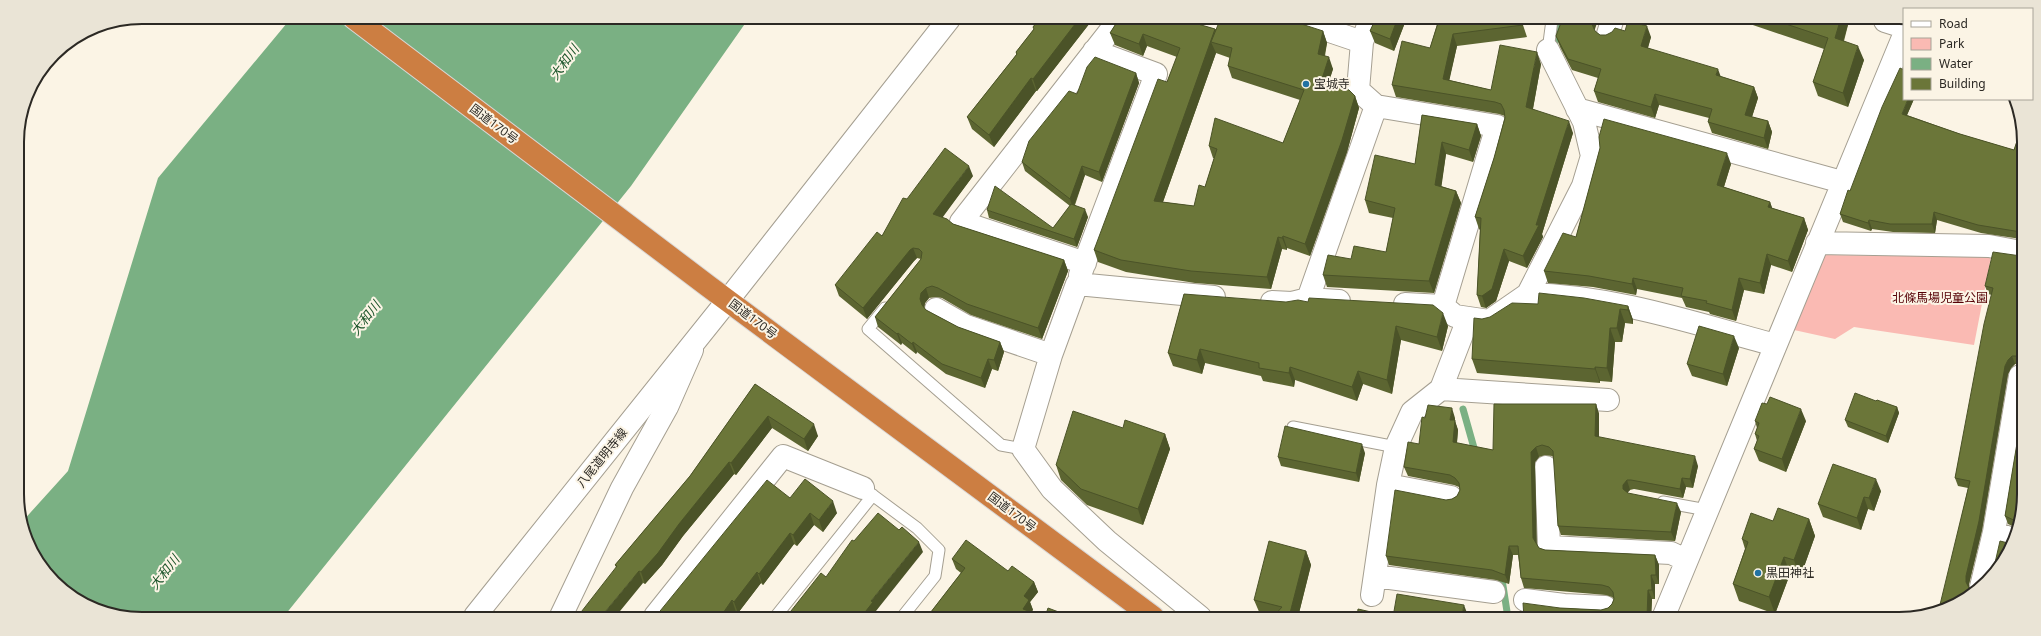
<svg xmlns="http://www.w3.org/2000/svg" width="2041" height="636" viewBox="0 0 2041 636" font-family="'Noto Sans','Noto Sans JP',sans-serif">
	<rect width="100%" height="100%" fill="#fbf4e5"/>
	<path fill="#fabab3" d="M1824,255L1991,257L1974,345L1854,327L1835,339L1794,330Z"/>
	<path fill="#7ab083" d="M292,17L749,18L631,186L285,615H109L79,602L48,577L21,523L68,471L158,178Z"/>
	<g fill="none" stroke-linecap="round" stroke-linejoin="round">
		<path stroke="#7ab083" stroke-width="7" d="M1555,42L1559,20
			M1463,409L1476,455
			M1501,573L1508,618"/>
		<defs>
			<path id="lane" d="M1548,50L1552,20
				M885,308L868,329L1001,445L1023,449
				M1293,427L1396,447
				M863,488L917,528L939,550L935,576L903,616
				M1663,502L1707,510
				M776,616L873,495"/>
			<path id="street" d="M1297,20L1362,42
				M1885,21L1904,27
				M1608,34L1612,21
				M1376,106L1497,126L1443,306
				M1577,109L1842,182
				M1817,243L1989,246L2021,252
				M1085,263L961,222L1111,30
				M1080,275L1156,74L1094,51
				M1528,294C1614,296 1693,323 1775,345
				M1308,299L1376,106L1358,90L1362,42L1370,20
				M1272,302L1292,303L1308,299L1339,301
				M1405,304L1443,306L1455,316L1489,321L1528,294L1583,186L1592,156L1584,122L1548,50
				M936,309L966,326L1051,355
				M1441,389L1608,400
				M1546,467L1549,547L1671,553L1686,560
				M1388,485L1451,497
				M1994,532L2014,540
				M1375,576L1494,592
				M1981,587L1994,532L2020,376
				M1372,595L1388,485L1396,447L1412,412L1441,389L1468,319
				M1525,600L1564,605L1605,607
				M561,616L622,488L667,407L692,350
				M655,616L783,456L863,488
				M1200,617L1107,541L1052,489L1023,449L1051,355L1077,284L1214,297
				M1663,618L1904,35"/>
			<path id="secondary" d="M475,616L728,300L949,19"/>
			<path id="highway" d="M354,18L708,286L1153,617"/>
		</defs>
		<use href="#lane" stroke="#a59f91" stroke-width="13"/>
		<use href="#street" stroke="#a59f91" stroke-width="24"/>
		<use href="#secondary" stroke="#a59f91" stroke-width="24"/>
		<use href="#highway" stroke="#d9d8d8" stroke-width="24"/>
		<use href="#lane" stroke="#fff" stroke-width="11"/>
		<use href="#street" stroke="#fff" stroke-width="22"/>
		<use href="#secondary" stroke="#fff" stroke-width="22"/>
		<use href="#highway" stroke="#cc7e42" stroke-width="22"/>
	</g>
	<path fill="#5c6531" fill-rule="evenodd" d="M1039,19H1093L1037,91H1036L994,147L972,129L967,117L1016,55V52L1034,29L1033,27Z
		M1116,19L1188,20L1187,21L1215,29L1323,31L1327,43L1325,56L1333,69L1328,84L1355,96L1359,108L1347,152L1310,256L1287,248V250L1282,249L1271,289L1195,283L1126,272L1098,262L1094,250L1167,82L1177,57L1147,46L1143,56L1115,45L1110,33L1118,20ZM1216,53L1230,58L1228,66L1232,78L1300,100L1283,143L1209,146L1213,158H1214L1205,187L1194,206L1163,202Z
		M1338,20H1357L1355,25Z
		M1375,20H1406L1394,51L1375,43L1370,31Z
		M1435,20H1510L1523,25L1527,37L1457,46L1449,80L1491,90L1541,64L1533,109L1573,133L1542,234L1543,237L1527,268L1509,261L1496,301L1486,308L1481,307L1477,295L1480,230L1479,229L1475,217L1494,158L1505,116L1499,114L1396,97L1392,85L1430,48L1438,21Z
		M1743,21H1849L1844,41L1864,60L1848,107L1818,96L1813,82L1824,49L1744,22Z
		M1594,31L1600,35H1606L1625,31L1651,37L1648,48L1720,76L1754,87L1758,98L1752,117L1768,121L1772,132L1768,149L1712,133L1708,122L1709,118L1659,105L1655,118L1598,102L1594,91L1598,78L1572,70L1560,47L1556,36Z
		M1136,73L1139,83L1102,182L1085,175L1075,205L1088,217L1077,247L989,218L987,210L1053,228L1070,206L1025,171L1022,162L1077,94Z
		M1914,99L1907,115L1960,134L2014,150L2022,126L2021,239L1981,233L1937,220L1935,233L1893,232L1872,229L1871,231L1843,222L1840,214L1850,191Z
		M1422,115L1477,124L1481,136L1473,162L1446,154L1441,186L1456,191L1461,203L1434,293L1327,287L1323,275L1351,259L1386,252L1393,218L1369,213L1365,200L1415,164Z
		M1600,148L1731,164L1724,187L1770,202L1772,208L1804,218L1808,230L1792,272L1771,265L1764,294L1744,290L1736,321L1710,314L1709,312L1686,307L1682,298L1637,289L1636,295L1593,287L1548,283L1544,271L1576,237Z
		M973,176L942,217L953,224L1064,260L1068,271L1042,339L971,315L942,298L936,297L929,298L925,303L924,308L926,310L958,327L1000,342L1004,352L998,371L992,369L985,388L946,374L917,352L916,354L902,343L901,345L878,327L875,317L921,259L917,258L914,261L867,319L839,296L835,285L882,236L907,199Z
		M2021,256L2020,364H2015L2011,368L2008,374L1982,530L1969,584V587L1940,612L1968,488L1958,486L1955,478L1992,295L1988,294L1985,286Z
		M1184,294L1448,326L1442,351L1401,340L1392,394L1363,384L1357,401L1295,380L1294,387L1263,381L1261,376L1205,363L1202,374L1173,366L1168,353Z
		M1628,306L1633,320V324L1625,323L1622,342H1615L1612,382L1600,381V383L1477,373L1472,359L1482,319Z
		M1739,348L1727,386L1692,376L1687,364Z
		M755,384L818,436L808,451L772,428L736,475L734,474L683,536L662,565L645,584L616,567L615,565L690,476Z
		M1876,401L1897,407L1899,413L1888,443L1848,427L1845,420Z
		M1596,404L1599,414V437L1698,466L1693,488L1686,487L1683,498L1634,489L1630,490L1627,493L1681,512L1675,541L1561,535L1558,526L1554,458L1552,456L1545,455L1539,457L1535,462L1536,544L1539,548L1545,550L1655,555L1659,565V584H1655V599H1652L1651,618H1524L1560,608L1601,610L1608,608L1612,604L1614,599L1612,597L1606,595L1524,588L1521,578L1518,555H1513L1509,584L1496,580L1389,565L1386,556L1446,500L1452,499L1457,496L1460,490L1459,487L1454,485L1408,476L1404,467L1419,444L1425,418H1455V421L1458,430L1457,443L1493,450Z
		M1755,421H1806L1786,472L1759,461L1754,449L1757,441L1755,434L1757,428Z
		M2020,425V527L2019,529L2008,524L2005,516Z
		M1165,434L1170,449L1143,525L1087,505L1061,480L1056,465Z
		M1365,453L1359,482L1281,466L1278,457Z
		M1881,491L1874,511L1868,509L1861,530L1823,517L1818,504Z
		M790,498L837,513L823,532L814,525L797,546L794,544L763,585L761,583L738,613L736,612L656,616Z
		M1809,519L1815,536L1800,578L1790,574L1775,614L1739,601L1733,584L1745,549L1742,539L1773,521Z
		M1306,551L1311,565L1298,617H1272L1260,614L1254,600Z
		M952,559L1008,571L1034,582L1038,592L1030,602L1033,610L1031,612L1033,617H927L961,573L956,569Z"/>
	<path fill="#4b5328" d="M1079,19H1093L1037,91L1033,79Z
		M1353,20H1357L1355,25Z
		M1397,20H1406L1394,51L1390,39Z
		M1590,20H1598L1594,32Z
		M1840,21H1849L1840,52L1835,38Z
		M1647,26L1651,37L1645,57L1641,46Z
		M1215,29L1211,42L1216,53L1159,213L1154,201Z
		M1323,31L1327,43L1322,66L1318,54Z
		M1143,34L1147,46L1143,56L1139,44Z
		M1453,34L1457,46L1447,91L1443,79Z
		M1858,46L1864,60L1848,107L1843,93Z
		M1537,52L1541,64L1531,119L1526,107Z
		M1329,57L1333,69L1325,94L1321,82Z
		M1718,69L1722,80L1716,75Z
		M1136,73L1139,83L1102,182L1099,172Z
		M1031,78L1036,91L994,147L989,135Z
		M1754,87L1758,98L1749,126L1745,115Z
		M1655,94L1659,105L1655,118L1651,107Z
		M1355,96L1359,108L1347,152L1310,256L1305,244Z
		M1908,99H1914L1904,122L1902,114Z
		M1569,121L1573,133L1542,234L1543,237L1527,268L1523,256L1536,225Z
		M1768,121L1772,132L1768,149L1764,138Z
		M1477,124L1481,136L1473,162L1469,150Z
		M1442,142L1446,154L1440,197L1435,185Z
		M1727,153L1731,164L1721,196L1717,185Z
		M969,166L973,176L937,225L933,214Z
		M1082,166L1085,175L1073,208L1070,199Z
		M1456,191L1461,203L1434,293L1429,281Z
		M1770,202L1774,213L1768,207Z
		M1085,209L1088,217L1077,247L1074,239Z
		M1934,212L1937,220L1935,233L1932,224Z
		M1804,218L1808,230L1792,272L1788,261Z
		M1869,220L1872,229L1871,231L1868,223Z
		M1283,236L1287,248V250L1282,238Z
		M1278,237L1282,249L1271,289L1267,277Z
		M913,248L917,258L914,261L867,319L863,308L910,250Z
		M1504,249L1509,261L1496,301L1486,308L1482,296Z
		M1767,254L1771,265L1764,294L1760,283Z
		M1064,260L1068,271L1042,339L1038,328Z
		M1633,278L1637,289L1636,295L1632,284Z
		M1739,278L1744,290L1736,321L1732,310Z
		M926,288L929,298L925,303L924,309L920,299L921,293Z
		M1628,306L1633,320V324L1628,310Z
		M1620,309L1625,323L1622,342L1617,328Z
		M1443,313L1448,326L1442,351L1437,337Z
		M1396,326L1401,340L1392,394L1387,380Z
		M1610,328L1615,342L1612,382L1607,368Z
		M898,333L902,343L901,345L897,334Z
		M1734,336L1739,348L1727,386L1723,374Z
		M913,342L917,352L916,354L912,344Z
		M1000,342L1004,352L998,371L994,360Z
		M1200,349L1205,363L1202,374L1197,360Z
		M2012,356L2015,364L2011,368L2008,374L1982,530L1969,584V590L1966,582V576L2005,366L2008,360Z
		M988,359L992,369L985,388L981,378Z
		M1290,367L1295,380L1294,387L1289,373Z
		M1595,367L1600,381V383L1595,369Z
		M1358,371L1363,384L1357,401L1352,387Z
		M1596,404L1599,414V446L1595,436Z
		M1897,407L1899,413L1888,443L1886,436Z
		M1452,408L1455,418V421L1458,430L1456,452L1453,442L1450,420Z
		M1801,409L1806,421L1786,472L1782,459Z
		M768,416L772,428L736,475L731,463Z
		M814,424L818,436L808,451L804,439Z
		M1165,434L1170,449L1143,525L1138,509Z
		M1362,444L1365,453L1359,482L1356,473Z
		M1536,447L1539,457L1535,462L1537,547L1533,538L1531,452Z
		M1695,456L1698,466L1693,488L1690,479Z
		M729,462L734,474L683,536L662,565L645,584L641,572L679,524Z
		M1682,478L1686,487L1683,498L1680,489Z
		M1876,479L1881,491L1874,511L1869,498Z
		M1627,480L1630,490L1626,494L1623,489V485Z
		M1864,497L1868,509L1861,530L1857,518Z
		M833,501L837,513L823,532L819,520Z
		M1677,503L1681,512L1675,541L1671,532Z
		M810,513L814,525L797,546L793,535Z
		M1809,519L1815,536L1800,578L1794,560Z
		M790,533L794,544L763,585L759,574Z
		M919,542L923,552L876,611V613L874,616H862L871,601Z
		M1509,546L1513,555L1509,584L1505,575Z
		M1306,551L1311,565L1298,617H1289Z
		M1655,555L1659,565V584L1656,575Z
		M1784,557L1790,574L1775,614L1769,597Z
		M639,571L643,583L616,616H604L605,612Z
		M757,572L761,583L738,613L734,602Z
		M1651,575L1655,584V599L1652,590Z
		M1034,582L1038,592L1030,602L1033,610L1031,612L1033,617H1026L1023,609L1024,596Z
		M1648,590L1652,599L1651,618H1648L1647,617Z
		M732,600L736,612L733,616H721Z
		M1464,605L1469,618L1462,615Z"/>
	<path fill="#6b7639" stroke="#4b5328" d="M1039,19H1079L1033,79L1031,78L989,135L967,117L1017,54L1016,52L1034,29L1033,27Z
		M1119,19L1184,20L1215,29L1154,201L1194,206L1199,185L1205,187L1217,149L1209,146L1215,118L1283,143L1304,90L1228,66L1232,48L1211,42L1220,20H1289L1323,31L1318,54L1329,57L1321,82L1349,90L1355,96L1342,140L1305,244L1283,236L1282,238L1278,237L1267,277L1191,271L1121,260L1094,250L1158,79L1167,82L1180,48L1143,34L1139,44L1110,33Z
		M1375,20H1397L1390,39L1370,31Z
		M1439,20H1510L1523,25L1453,34L1443,79L1491,90L1500,45L1537,52L1526,107L1569,121L1536,225H1539L1523,256L1504,249L1492,289L1482,296L1477,295L1481,218L1475,217L1494,158L1505,118L1504,110L1501,104L1495,102L1392,85L1402,41L1430,48Z
		M1562,20H1590L1595,31L1600,35H1606L1612,32L1615,28L1625,31L1628,21L1647,26L1641,46L1718,69L1716,75L1754,87L1745,115L1768,121L1764,138L1708,122L1712,109L1655,94L1651,107L1594,91L1601,69L1568,59L1556,36Z
		M1777,21H1840L1835,38L1858,46L1843,93L1813,82L1828,38Z
		M1095,57L1136,73L1099,172L1082,166L1070,199L1022,162L1029,141L1069,91L1077,94L1087,67Z
		M1900,68L1904,70V99H1908L1902,114L1960,134L2014,150L2022,126L2021,232L1978,225L1934,212L1932,224H1890L1869,220L1868,223L1840,214L1848,190L1850,191L1882,107Z
		M1422,115L1477,124L1469,150L1442,142L1435,185L1456,191L1429,281L1323,275L1328,255L1351,259L1354,246L1386,252L1395,208L1365,200L1375,155L1415,164Z
		M1604,119L1727,153L1717,185L1770,202L1768,207L1804,218L1788,261L1767,254L1760,283L1739,278L1732,310L1706,303L1707,301L1681,296L1683,288L1633,278L1632,284L1589,276L1544,271L1563,233L1576,237L1600,148L1599,137Z
		M945,148L969,166L933,214L947,219L953,224L1064,260L1038,328L967,304L938,288L932,286L926,288L921,293L920,299L922,305L926,310L958,327L1000,342L994,360L988,359L981,378L942,364L913,342L912,344L898,333L897,334L875,317L921,259L922,252L919,249L913,248L910,250L863,308L835,285L877,232L882,236L903,198L907,199Z
		M995,186L1053,228L1071,204L1085,209L1074,239L987,210Z
		M1993,252L2021,256V356H2012L2008,360L2005,366L1979,521L1966,576V582L1969,588L1976,591H1977L1975,593L1938,613L1970,481L1955,478L1984,324L1993,288L1985,286Z
		M1539,293L1584,298L1628,306V310L1620,309L1617,328H1610L1607,368L1595,367V369L1472,359L1474,318L1482,319L1490,317L1512,303L1538,304Z
		M1184,294L1286,302L1298,300L1308,302L1309,298L1433,305L1443,313L1437,337L1396,326L1387,380L1358,371L1352,387L1290,367L1289,373L1259,368V363L1200,349L1197,360L1168,353Z
		M1699,326L1734,336L1723,374L1687,364Z
		M755,384L814,424L804,439L768,416L731,463L729,462L679,524L658,553L641,572L639,571L605,612L606,613L604,616H578L617,566L615,565L690,476Z
		M1855,393L1876,401L1877,400L1897,407L1886,436L1845,420Z
		M1770,397L1801,409L1782,459L1754,449L1759,436L1755,434L1759,423L1755,421L1762,403L1767,404Z
		M1494,404H1596L1595,436L1695,456L1690,479L1682,478L1680,489L1631,480H1627L1623,485V489L1628,493L1677,503L1671,532L1558,526L1553,451L1549,447L1542,445L1536,447L1531,452L1533,538L1539,548L1545,550L1655,555L1656,575H1651L1652,590H1648L1647,617H1644V618H1524L1523,603L1560,608L1601,610L1608,608L1612,604L1614,599L1613,592L1609,587L1602,585L1521,578L1518,546H1509L1505,575L1492,570L1386,556L1395,490L1446,500L1452,499L1457,496L1460,490L1459,483L1455,478L1450,475L1404,467L1408,442L1419,444L1422,417L1425,418L1428,405L1452,408L1450,420H1455L1453,442L1493,450Z
		M1073,411L1123,428L1125,420L1165,434L1138,509L1081,489L1056,465Z
		M2020,425V523L2005,516Z
		M1285,426L1362,444L1356,473L1278,457Z
		M1833,464L1876,479L1869,498L1864,497L1857,518L1818,504Z
		M805,479L833,501L819,520L810,513L793,535L790,533L759,574L757,572L734,602L732,600L721,616H656L767,480L790,498Z
		M1778,508L1809,519L1794,560L1784,557L1769,597L1733,584L1748,542L1742,539L1751,513L1773,521Z
		M878,513L899,530L902,527L919,542L871,601L873,602L862,616H787L821,573L826,577L852,540L854,541Z
		M966,540L1008,571L1012,566L1034,582L1024,596L1029,600L1023,609L1031,612L1028,617H927L965,568L952,559Z
		M1269,541L1306,551L1289,617H1273L1282,607L1254,600Z
		M2000,541L2012,544L2003,564L1992,576Z
		M1397,594L1464,605L1462,615L1476,618H1357L1358,609L1393,617Z
		M1048,608L1072,617H1045Z"/>
	<g fill="#2272a3" stroke="#fbf4e5" stroke-width="1.5">
		<circle cx="1306" cy="84" r="4"/>
		<circle cx="1758" cy="573" r="4"/>
	</g>
	<g text-anchor="middle" stroke-width="4" stroke-linejoin="round" paint-order="stroke">
		<g font-size="12" fill="#2c2924" stroke="#fbf4e5" text-anchor="start">
			<text x="1314" y="88">宝城寺</text>
			<text x="1766" y="577">黒田神社</text>
		</g>
		<g font-size="12" fill="#2c2924" stroke="#fbf4e5">
			<text transform="translate(494 124) rotate(37)" y="4">国道170号</text>
			<text transform="translate(753 319) rotate(37)" y="4">国道170号</text>
			<text transform="translate(602 458) rotate(-51)" y="4">八尾道明寺線</text>
			<text transform="translate(1012 512) rotate(37)" y="4">国道170号</text>
		</g>
		<g font-size="12" fill="#550005" stroke="#fbf4e5">
			<text x="1940" y="302">北條馬場児童公園</text>
		</g>
		<g font-size="13" font-style="italic" fill="#195328" stroke="#fbf4e5">
			<text transform="translate(564 62) rotate(-54)" y="5">大和川</text>
			<text transform="translate(365 318) rotate(-52)" y="5">大和川</text>
			<text transform="translate(164 572) rotate(-52)" y="5">大和川</text>
		</g>
	</g>
	<path d="M0 0H2041V636H0ZM142 24H1899A118 118 0 0 1 2017 142V494A118 118 0 0 1 1899 612H142A118 118 0 0 1 24 494V142A118 118 0 0 1 142 24Z" fill="#eae4d6" fill-rule="evenodd"/>
	<path fill="none" stroke="#2c2924" stroke-width="2" d="M142 24H1899A118 118 0 0 1 2017 142V494A118 118 0 0 1 1899 612H142A118 118 0 0 1 24 494V142A118 118 0 0 1 142 24Z"/>
	<rect x="1903" y="8" width="130" height="92" fill="#fbf4e5" stroke="#a8a398"/>
	<rect x="1911" y="21" width="20" height="6" fill="#ffffff" stroke="#a8a398"/>
	<text x="1939" y="28" font-size="12" fill="#2c2924">Road</text>
	<rect x="1911" y="38" width="20" height="12" fill="#fabab3" stroke="#a8a398"/>
	<text x="1939" y="48" font-size="12" fill="#2c2924">Park</text>
	<rect x="1911" y="58" width="20" height="12" fill="#7ab083" stroke="#a8a398"/>
	<text x="1939" y="68" font-size="12" fill="#2c2924">Water</text>
	<rect x="1911" y="78" width="20" height="12" fill="#6b7639" stroke="#a8a398"/>
	<text x="1939" y="88" font-size="12" fill="#2c2924">Building</text>
</svg>
